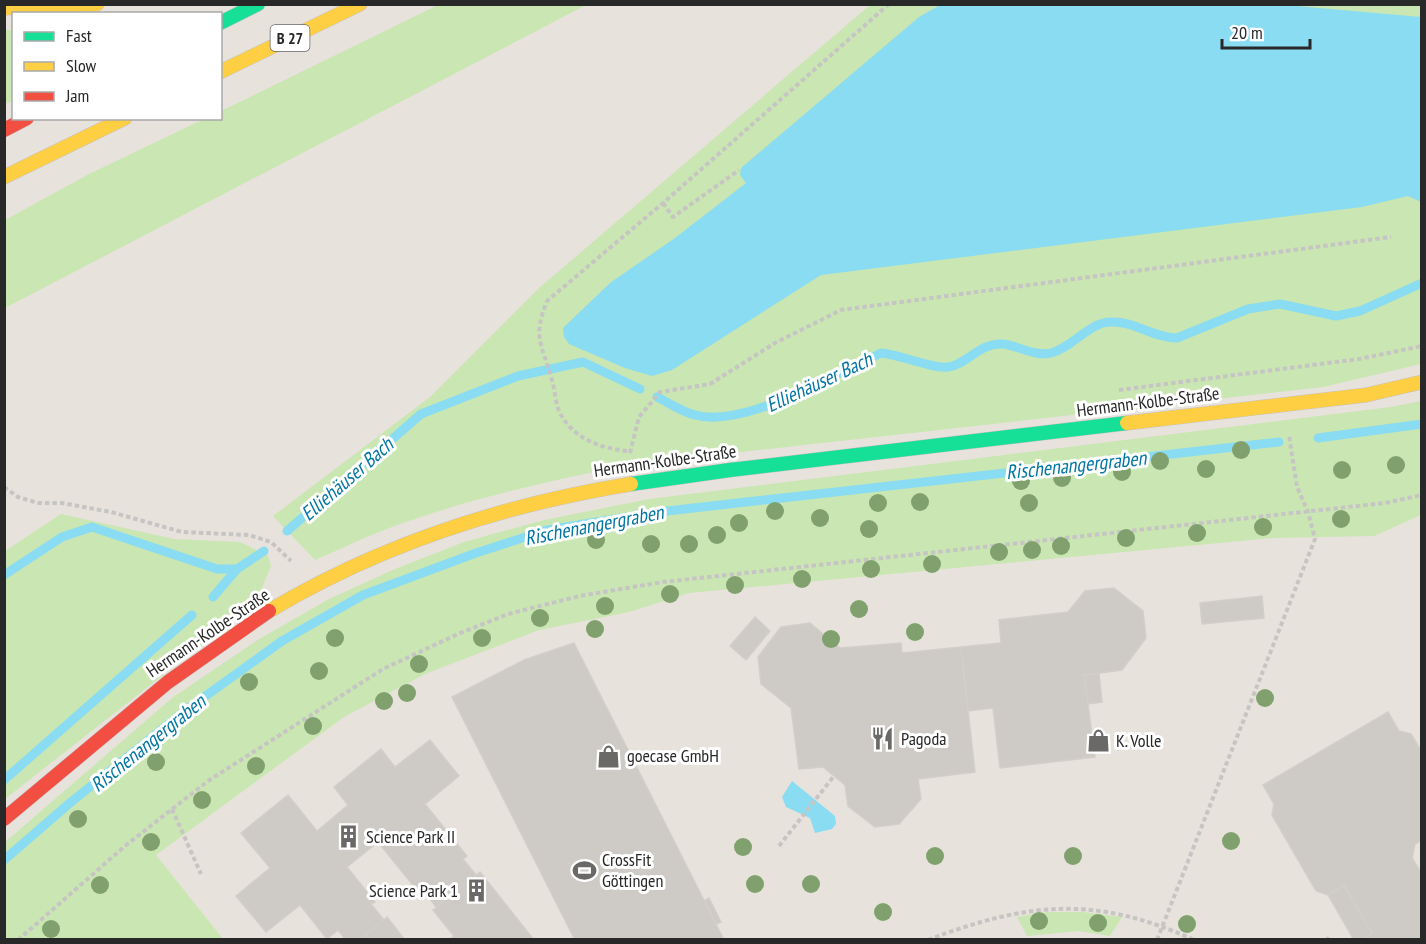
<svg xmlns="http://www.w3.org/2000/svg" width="1426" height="944" viewBox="0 0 1426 944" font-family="'PT Sans Narrow',sans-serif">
	<rect width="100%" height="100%" fill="#e8e2dc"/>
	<path fill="#cae6b2" d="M440,4L586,5L5,308V220L89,174L204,119L220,118L221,111Z
		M870,5H1421V364L1323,387L635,464C555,479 477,497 400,524C371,534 343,548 315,560L273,516L430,397L539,288Z
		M5,30H13L14,100L5,104Z
		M1421,401V515L1374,536L1273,538L689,593L629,612L539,630L425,674L344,717L156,855L223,939H5L4,843L172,698L256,641L329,599L395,569L464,542L544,520L649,499L1391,407Z
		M61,514L174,539L240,542L268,556L271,566L256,602L5,799V551Z
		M1047,912H1083L1122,917L1110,936L1079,931L1027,936L1017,917Z"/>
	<path fill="#89dcf1" d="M1274,4L1421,17V202L1408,196L1362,207L821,275L672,370L652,376L625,368L569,344L564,337L563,328L610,283L675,238L746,183L740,175L741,168L919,17L940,5Z
		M792,781L835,816L836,824L832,829L815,833L810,818L786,807L782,797Z"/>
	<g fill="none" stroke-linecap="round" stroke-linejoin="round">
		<path stroke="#89dcf1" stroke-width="9" d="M657,397C669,403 682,412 695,415C743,429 836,374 881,353C902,355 932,369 948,367C966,365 979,343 1002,344C1017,345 1035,357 1051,353C1072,348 1089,322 1111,322C1134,321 1154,338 1177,338L1248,309L1280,304L1336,316L1360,311L1422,283
			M1318,438L1422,424
			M287,531L421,414L518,376L583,362L640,389
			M4,575L62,537L92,527L217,569H237L264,551
			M213,597L237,569
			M4,780L192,615
			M4,860L71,802L186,710L282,641L363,595L476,553L547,530L658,512L1279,442"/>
	</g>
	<path fill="#cecac6" stroke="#d3cec9" stroke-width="1.5" d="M1114,588L1143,611L1146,638L1122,670L1084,675L1095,757L1000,768L993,708L968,711L961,647L1001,643L999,620L1068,612L1085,591Z
		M1262,596L1264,618L1202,624L1200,603Z
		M755,617L770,631L746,660L730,646Z
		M810,623L840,648L901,643L902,653L961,647L975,772L918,779L921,799L899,824L875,827L848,806L845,785L823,767L799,769L791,708L761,684L758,657L781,627Z
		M574,643L716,924L724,940H575L452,697L524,660Z
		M1099,673L1102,702L1088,704L1084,675Z
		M1388,712L1399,731L1411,734L1422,752V840L1415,844L1412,858L1422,874V940H1362L1372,933L1344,885L1328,895L1316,891L1272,815L1274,804L1263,785Z
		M430,740L459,776L425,804L467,856L463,859L476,875L436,907L424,891L420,894L378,842L347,867L375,902L371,904L384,920L359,940H346L338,930L327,939L300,905L266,932L236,896L270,868L241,833L288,795L317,831L348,805L334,787L381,749L395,767Z
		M480,872L534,940H449L454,936L433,910Z
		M1344,885L1372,933L1362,940H1354L1328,895Z
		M709,898L721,922L716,924L704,901Z
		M387,917L405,940H359L384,920Z"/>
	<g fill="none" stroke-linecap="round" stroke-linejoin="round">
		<defs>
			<path id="fast" d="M220,23L258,4
				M631,484L730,470L1127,423"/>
			<path id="slow" d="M4,8L97,4
				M220,72L360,4
				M4,177L125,118
				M1127,423L1366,395L1422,382
				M269,611C381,544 502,505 631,484"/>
			<path id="jam" d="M4,130L27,118
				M4,819L168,682L269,611"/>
		</defs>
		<use href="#fast" stroke="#c4c2c3" stroke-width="15"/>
		<use href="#slow" stroke="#c4c2c3" stroke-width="15"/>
		<use href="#jam" stroke="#c4c2c3" stroke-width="15"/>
		<path stroke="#c6c5c4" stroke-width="4" stroke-dasharray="4.5 3" stroke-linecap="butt" d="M663,203L673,217L739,170
			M1119,390L1359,359L1422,346
			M627,451C599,448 572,438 559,411C555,402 555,390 552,380C542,344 532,338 547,301L663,203L889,4
			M630,453L639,417L660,392L710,384L775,343L841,310L1391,237
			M4,487L18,497L38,503H62L111,512L182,532L249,535L271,542L291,561
			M172,809L201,874
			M779,846L834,776
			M1326,938L1330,940
			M18,940L125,846L208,781L383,669L458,634L508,614L580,596L663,582L1385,503L1422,495
			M344,940L345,938
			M928,940C1027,902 1096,895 1194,940
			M1157,940L1315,539L1308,512L1297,487L1289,435"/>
		<use href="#fast" stroke="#16e098" stroke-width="14"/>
		<use href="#slow" stroke="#ffcf43" stroke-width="14"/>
		<use href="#jam" stroke="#f24e42" stroke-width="14"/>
	</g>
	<g fill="#80a16d">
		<circle cx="1241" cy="450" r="9"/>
		<circle cx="1160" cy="461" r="9"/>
		<circle cx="1396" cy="465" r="9"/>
		<circle cx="1206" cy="469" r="9"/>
		<circle cx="1342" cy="470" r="9"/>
		<circle cx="1122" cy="472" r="9"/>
		<circle cx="1062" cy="478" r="9"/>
		<circle cx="1021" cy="481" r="9"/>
		<circle cx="920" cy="502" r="9"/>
		<circle cx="878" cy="503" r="9"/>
		<circle cx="1029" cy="503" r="9"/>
		<circle cx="775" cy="511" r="9"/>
		<circle cx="820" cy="518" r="9"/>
		<circle cx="1341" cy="519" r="9"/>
		<circle cx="739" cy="523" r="9"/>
		<circle cx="1263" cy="527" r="9"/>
		<circle cx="869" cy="529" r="9"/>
		<circle cx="1197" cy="533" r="9"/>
		<circle cx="717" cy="535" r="9"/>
		<circle cx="1126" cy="538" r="9"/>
		<circle cx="596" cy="540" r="9"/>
		<circle cx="651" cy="544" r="9"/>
		<circle cx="689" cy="544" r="9"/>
		<circle cx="1061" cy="546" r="9"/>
		<circle cx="1032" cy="550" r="9"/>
		<circle cx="999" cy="552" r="9"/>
		<circle cx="932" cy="564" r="9"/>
		<circle cx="871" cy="569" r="9"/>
		<circle cx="802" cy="579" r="9"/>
		<circle cx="735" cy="585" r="9"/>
		<circle cx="670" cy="594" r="9"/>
		<circle cx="605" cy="606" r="9"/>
		<circle cx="859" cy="609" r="9"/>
		<circle cx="540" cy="618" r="9"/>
		<circle cx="595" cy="629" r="9"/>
		<circle cx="915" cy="632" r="9"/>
		<circle cx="335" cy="638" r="9"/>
		<circle cx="482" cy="638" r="9"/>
		<circle cx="831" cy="639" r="9"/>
		<circle cx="419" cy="664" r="9"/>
		<circle cx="319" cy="671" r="9"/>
		<circle cx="249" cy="682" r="9"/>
		<circle cx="407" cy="693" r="9"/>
		<circle cx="1265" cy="698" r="9"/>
		<circle cx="384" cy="701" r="9"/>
		<circle cx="313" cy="726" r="9"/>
		<circle cx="156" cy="762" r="9"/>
		<circle cx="256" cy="766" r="9"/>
		<circle cx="202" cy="800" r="9"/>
		<circle cx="78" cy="819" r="9"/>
		<circle cx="1231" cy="841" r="9"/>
		<circle cx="151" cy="842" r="9"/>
		<circle cx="743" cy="847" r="9"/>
		<circle cx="935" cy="856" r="9"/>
		<circle cx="1073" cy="856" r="9"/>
		<circle cx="755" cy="884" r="9"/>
		<circle cx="811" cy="884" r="9"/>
		<circle cx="100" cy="885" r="9"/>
		<circle cx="883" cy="912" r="9"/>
		<circle cx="1039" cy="921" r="9"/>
		<circle cx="1098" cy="923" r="9"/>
		<circle cx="1187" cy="924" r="9"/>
		<circle cx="51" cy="929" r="9"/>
	</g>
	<defs>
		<symbol id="restaurant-bare" viewBox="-9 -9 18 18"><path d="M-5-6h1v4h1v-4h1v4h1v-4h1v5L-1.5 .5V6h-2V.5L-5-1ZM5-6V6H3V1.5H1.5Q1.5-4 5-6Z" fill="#6b6967" stroke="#fff" stroke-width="2.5" paint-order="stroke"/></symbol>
		<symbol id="shop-bare" viewBox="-9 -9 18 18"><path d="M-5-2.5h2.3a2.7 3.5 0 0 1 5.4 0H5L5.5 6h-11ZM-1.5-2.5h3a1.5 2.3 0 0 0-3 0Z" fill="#6b6967" stroke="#fff" stroke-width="2.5" paint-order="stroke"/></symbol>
		<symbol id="building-bare" viewBox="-9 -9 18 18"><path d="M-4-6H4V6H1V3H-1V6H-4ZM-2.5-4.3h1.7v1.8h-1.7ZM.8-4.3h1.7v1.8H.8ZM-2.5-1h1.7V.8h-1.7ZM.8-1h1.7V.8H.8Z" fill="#6b6967" stroke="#fff" stroke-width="2.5" paint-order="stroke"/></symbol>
		<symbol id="stadium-bare" viewBox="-9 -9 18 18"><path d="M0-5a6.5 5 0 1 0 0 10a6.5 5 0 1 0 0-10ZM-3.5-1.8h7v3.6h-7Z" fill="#6b6967" stroke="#fff" stroke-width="2.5" paint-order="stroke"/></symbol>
	</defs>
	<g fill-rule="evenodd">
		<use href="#restaurant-bare" x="866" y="722" width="33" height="33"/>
		<use href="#shop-bare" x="1082" y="724" width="33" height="33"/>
		<use href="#shop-bare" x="592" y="740" width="33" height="33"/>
		<use href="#building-bare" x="332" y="820" width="33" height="33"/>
		<use href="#stadium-bare" x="568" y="854" width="33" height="33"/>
		<use href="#building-bare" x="460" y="874" width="33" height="33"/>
	</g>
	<g text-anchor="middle" stroke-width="6" stroke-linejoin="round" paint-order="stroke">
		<rect fill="#fff" stroke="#686868" stroke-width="1.5" x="270.5" y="25" width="39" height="26" rx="4.5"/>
		<g font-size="16" font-weight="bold" fill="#282828">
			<text x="290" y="44">B 27</text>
		</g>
		<g font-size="18" fill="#282828" stroke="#fff">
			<text transform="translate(1148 402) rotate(-7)" y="6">Hermann-Kolbe-Straße</text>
			<text transform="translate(665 461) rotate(-8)" y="6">Hermann-Kolbe-Straße</text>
			<text transform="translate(208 633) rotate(-34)" y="6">Hermann-Kolbe-Straße</text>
		</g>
		<g font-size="18" fill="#282828" stroke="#fff" text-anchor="start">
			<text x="901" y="745">Pagoda</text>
			<text x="1116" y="747">K. Volle</text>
			<text x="627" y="762">goecase GmbH</text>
			<text x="366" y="843">Science Park II</text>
			<text x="602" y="866">CrossFit<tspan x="602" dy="21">Göttingen</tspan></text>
			<text x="458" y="897" text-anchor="end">Science Park 1</text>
		</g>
		<g font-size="20" font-style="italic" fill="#0175a4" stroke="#fff">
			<text transform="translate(819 382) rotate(-25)" y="7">Elliehäuser Bach</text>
			<text transform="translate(1076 465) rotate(-6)" y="7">Rischenangergraben</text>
			<text transform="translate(347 479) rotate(-41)" y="7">Elliehäuser Bach</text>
			<text transform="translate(594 525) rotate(-11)" y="7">Rischenangergraben</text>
			<text transform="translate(148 743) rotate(-39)" y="7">Rischenangergraben</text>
		</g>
	</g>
	<rect width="1426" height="944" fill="none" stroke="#282828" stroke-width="12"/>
	<rect x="12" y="12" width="210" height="108" fill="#ffffff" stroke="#a9a9a9" stroke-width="1.5"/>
	<rect x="24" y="32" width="30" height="9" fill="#16e098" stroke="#a9a9a9" stroke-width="1.5"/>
	<text x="66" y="42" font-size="18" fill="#282828">Fast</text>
	<rect x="24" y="62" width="30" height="9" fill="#ffcf43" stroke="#a9a9a9" stroke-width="1.5"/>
	<text x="66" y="72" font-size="18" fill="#282828">Slow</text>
	<rect x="24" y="92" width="30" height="9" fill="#f24e42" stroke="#a9a9a9" stroke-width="1.5"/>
	<text x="66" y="102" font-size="18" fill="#282828">Jam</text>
	<path d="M1222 39v9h88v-9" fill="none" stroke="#282828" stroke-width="3"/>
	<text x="1231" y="39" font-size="18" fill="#282828" stroke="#ffffff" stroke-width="4.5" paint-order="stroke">20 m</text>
</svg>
